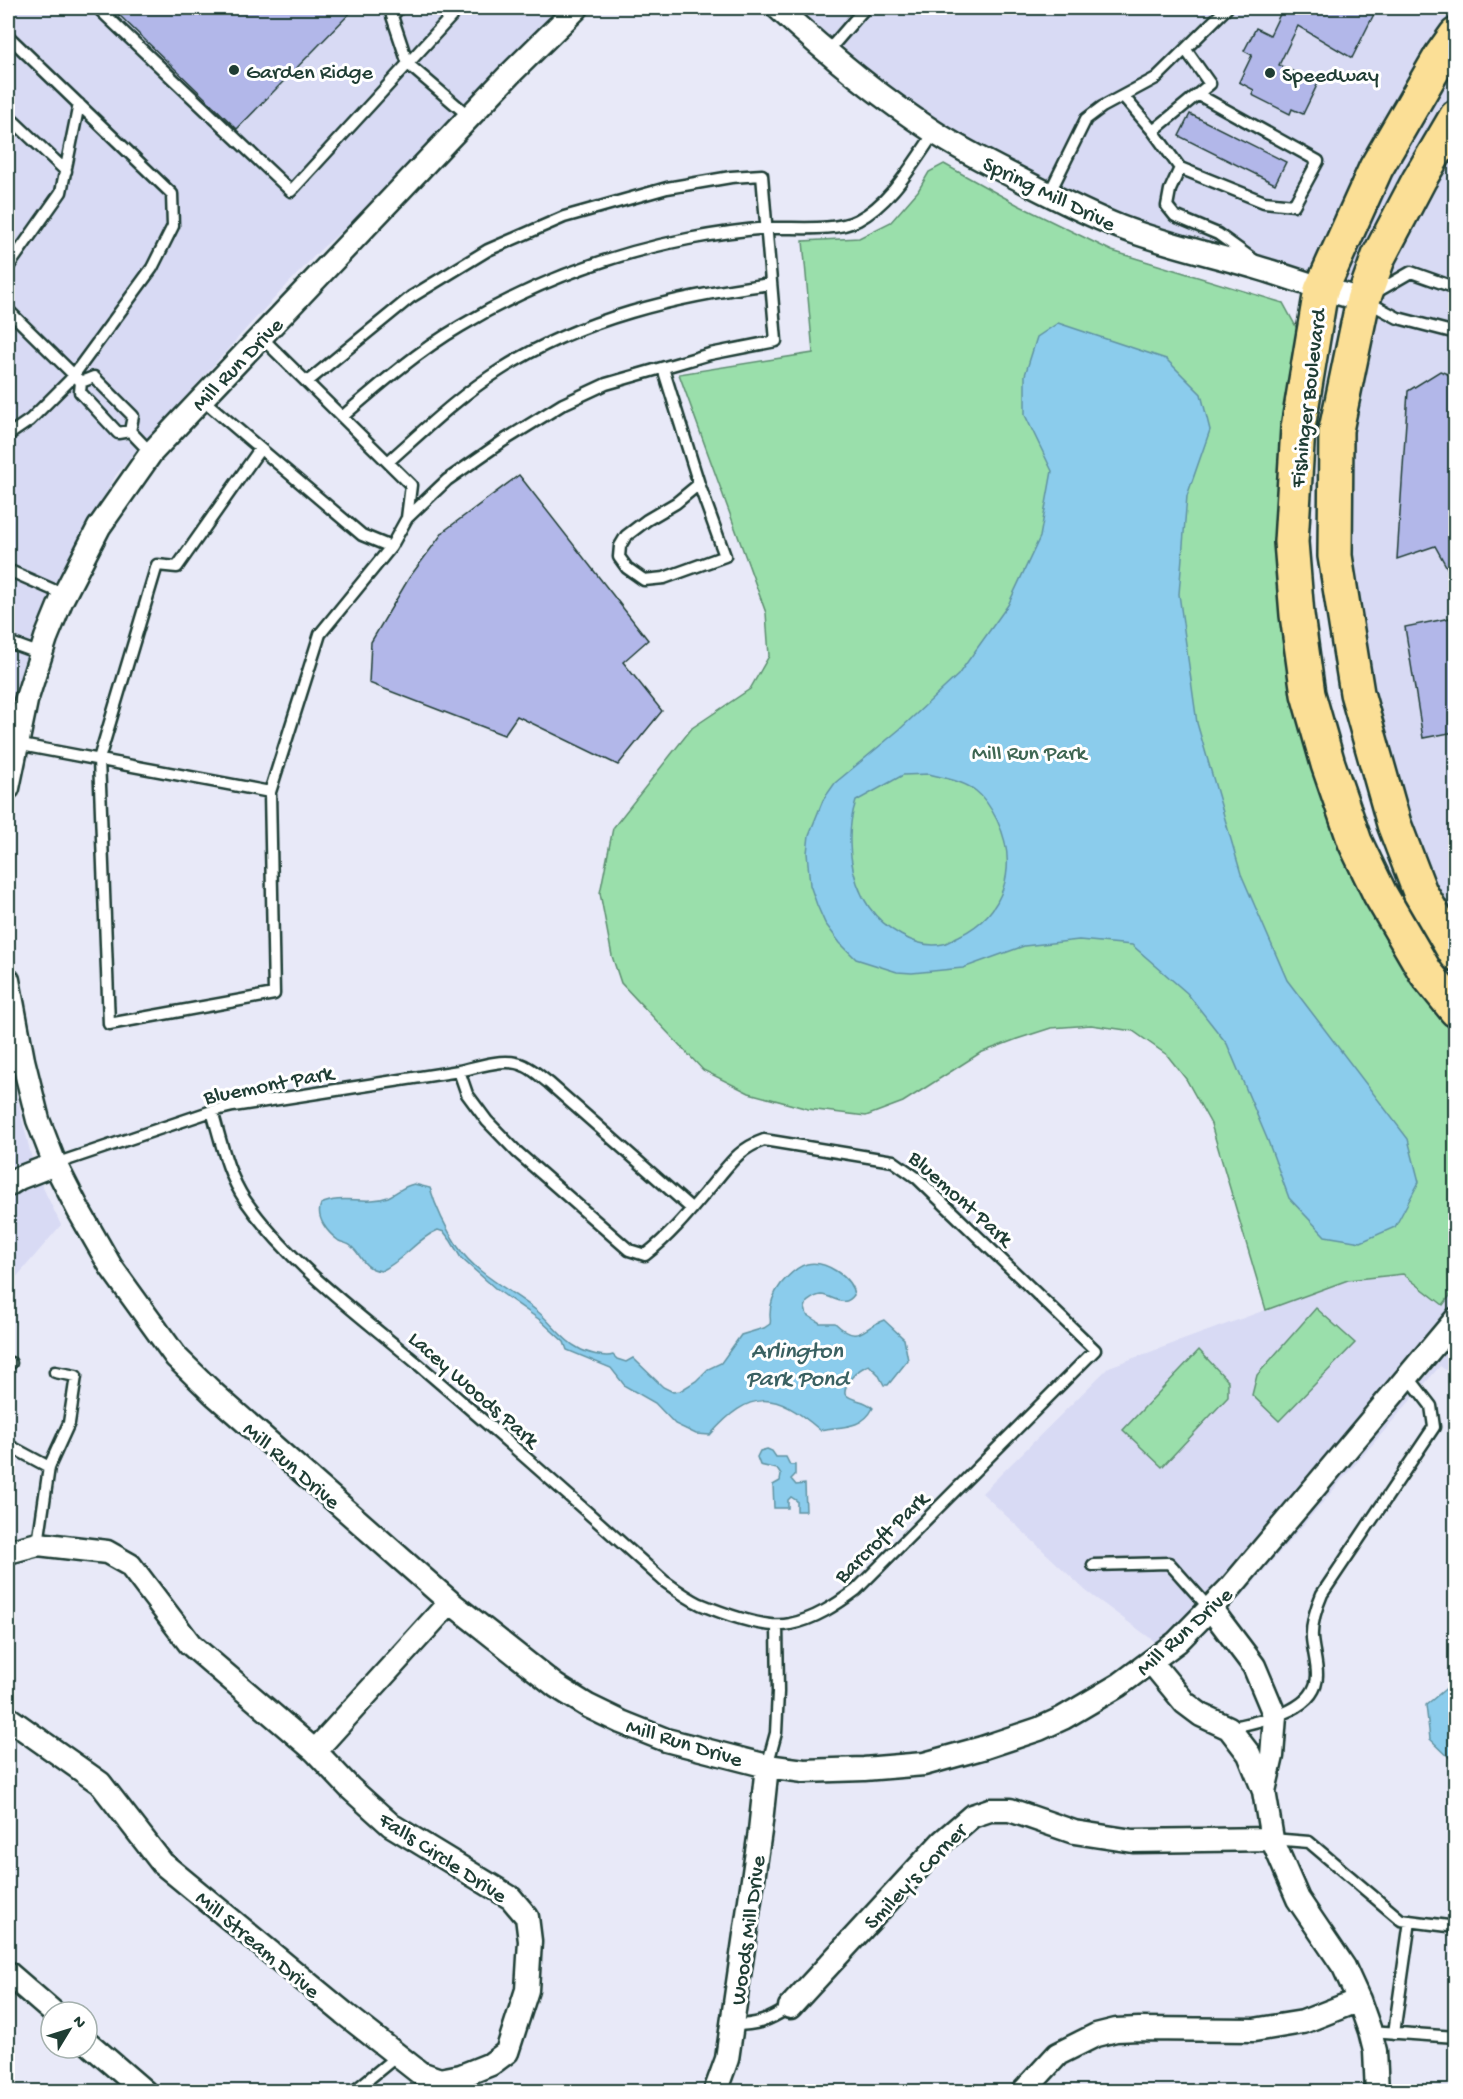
<svg xmlns="http://www.w3.org/2000/svg" width="1463" height="2099" viewBox="0 0 1463 2099" font-family="'Gochi Hand',sans-serif">
	<rect width="100%" height="100%" fill="#e8e9f8"/>
	<filter id="ink" filterUnits="userSpaceOnUse"><feTurbulence type="fractalNoise" baseFrequency=".0167" numOctaves="2"/><feDisplacementMap in="SourceGraphic" scale="12" xChannelSelector="R" yChannelSelector="G"/><feConvolveMatrix kernelMatrix="1 2 1 2 8 2 1 2 1" color-interpolation-filters="sRGB"/></filter>
	<g filter="url(#ink)">
		<path fill="#d8daf4" d="M8,8H577L455,133L320,250L253,321L116,475L55,585L19,679L8,721Z
			M778,8H1455V954L1420,892L1335,556L1363,300L1217,258L973,155Z
			M8,1062L35,1171L61,1225L8,1287Z
			M1403,1274L1443,1304L1455,1289V1376L1440,1366L1242,1596L1176,1657L1086,1591L982,1493L1109,1367L1348,1280Z"/>
		<path fill="#9adfab" stroke="#5c8e70" stroke-width="1.5" d="M944,164L1018,205L1112,251L1283,303L1301,336L1280,560L1392,945L1455,1034V1289L1443,1305L1403,1274L1348,1280L1266,1310L1211,1124L1186,1079L1167,1055L1133,1031L1091,1025L1051,1028L1017,1039L980,1053L903,1102L866,1116L808,1109L749,1093L703,1070L621,983L612,956L600,893L613,828L692,728L750,689L769,656L766,613L679,374L813,353L803,241L859,238L891,222L918,191L929,172Z
			M1316,1308L1355,1343L1279,1421L1252,1395L1257,1375Z
			M1199,1350L1228,1381V1397L1162,1467L1123,1430Z"/>
		<path fill="#8bccec" stroke="#6093a2" stroke-width="1.5" fill-rule="evenodd" d="M1058,323L1166,359L1201,394L1210,430L1187,496L1179,594L1197,723L1241,874L1287,980L1408,1139L1419,1182L1395,1227L1361,1242L1325,1236L1289,1198L1268,1141L1227,1044L1187,993L1132,945L1079,940L1024,946L963,968L912,973L897,972L856,959L840,943L825,923L817,905L810,885L807,853L809,835L823,800L835,783L900,729L958,675L1008,605L1040,537L1052,471L1025,415V375L1037,337ZM929,774C944,778 963,781 976,791C985,798 992,810 997,820C1019,866 1005,914 959,936C954,938 948,943 943,944C916,950 883,927 869,907C849,878 845,834 856,801L903,775Z
			M414,1184L430,1188C436,1208 447,1230 458,1247C477,1275 511,1290 537,1311C551,1322 562,1340 578,1348C586,1353 605,1358 613,1355L617,1359L626,1362L633,1358L663,1387L673,1392L680,1391L696,1381L708,1369L721,1363L741,1335L764,1328L770,1324C771,1321 770,1318 770,1315C770,1303 774,1293 781,1284C787,1277 797,1266 807,1264C825,1260 852,1277 854,1295C844,1309 834,1296 821,1295C816,1295 811,1299 807,1302L805,1308L807,1315L820,1323H835C859,1346 861,1328 884,1320L904,1339L908,1360L888,1385H884L878,1374L869,1365C858,1369 844,1382 845,1394C853,1402 865,1399 873,1408C862,1430 840,1426 820,1430C775,1391 750,1389 710,1435L696,1434L675,1424L655,1403L625,1386L611,1368L567,1350L564,1342L540,1320L496,1289L461,1258L451,1241L444,1232L438,1230C416,1239 403,1261 381,1271C362,1268 363,1257 352,1247C349,1243 343,1243 339,1241C328,1233 315,1218 321,1204C342,1194 366,1205 388,1197C397,1193 403,1186 414,1184Z
			M767,1449L772,1451L776,1457H786L790,1465H795V1475L791,1479L796,1485L805,1484L806,1511H797V1501L791,1497L788,1500V1508H774L773,1485L780,1481L781,1475L777,1469L760,1465L757,1457L760,1451Z
			M1455,1681V1763L1430,1739L1426,1705Z"/>
		<path fill="#b2b7e9" stroke="#1f3d34" stroke-width="1.5" d="M112,8H355L237,129Z
			M1283,8H1377L1352,58L1298,26L1279,65L1318,83L1303,114L1292,109L1290,114L1252,95L1254,90L1239,82L1252,55L1244,51L1256,28L1270,35Z
			M1190,114L1286,162L1275,184L1179,136Z
			M1440,371L1455,377V582L1435,546L1397,559L1408,391Z
			M519,475L648,640L623,662L662,711L618,765L517,716L504,735L369,683L371,642L409,578L444,531Z
			M1455,617V732L1423,738L1405,627Z"/>
		<g fill="none" stroke-linecap="round" stroke-linejoin="round">
			<defs>
				<path id="lane" d="M98,8L291,191L459,8
					M399,8L392,16L408,64L470,117
					M8,36L172,194L173,226L152,268L70,380L30,420L8,435
					M828,51L865,8
					M1123,96L1153,131L1210,84L1186,50
					M8,116L66,171
					M1153,131L1180,168L1264,202L1294,205L1318,161L1199,95
					M1180,168L1170,190L1167,206L1175,216L1218,234L1254,260
					M1049,194L1086,119L1102,107L1156,78L1227,8
					M8,267L61,192L79,104
					M1373,294L1411,272L1456,288
					M1366,301L1398,318L1456,333
					M8,310L81,382
					M663,368L699,484L676,503L647,520L626,536L620,546L619,557L627,568L644,580L664,578L725,556L699,484
					M81,382L94,377L133,416L130,431
					M81,382L80,392L118,433L130,431
					M307,382L411,297L488,250L564,217L667,188L731,177L762,175L776,341L710,354L606,384L563,404L503,441L447,480L407,518
					M202,399L362,535L391,547L407,518L411,485L261,337
					M342,417C379,385 418,351 461,326C531,284 607,255 688,239C714,234 742,230 769,228C795,227 835,232 858,220C892,202 913,163 935,132
					M130,431L151,453
					M260,449L177,567L157,565L99,759L109,1024L274,994L270,792
					M388,462C424,430 459,396 500,370C581,318 678,296 771,284
					M8,570L65,595
					M8,642L41,654
					M16,744L270,792L320,634L391,547
					M459,1071C479,1067 506,1056 525,1066C534,1070 541,1077 549,1083L692,1209
					M55,1164L212,1111L233,1106L459,1071L467,1094L487,1121L517,1152L629,1250L645,1255C671,1235 691,1210 712,1185C729,1165 738,1149 764,1140L893,1161L917,1178L1095,1350L856,1590C836,1605 815,1619 790,1624C766,1630 722,1613 700,1604C687,1598 675,1589 664,1581C583,1508 502,1436 419,1365C359,1314 290,1265 245,1200C227,1173 221,1141 212,1111
					M8,1363H11
					M8,1445L49,1467
					M38,1544L49,1467L69,1423L76,1376L55,1372
					M1093,1565L1169,1563L1210,1609
					M1229,1728C1257,1721 1317,1713 1317,1675C1317,1663 1313,1650 1312,1638C1311,1623 1316,1608 1322,1594L1434,1427L1431,1406L1407,1375
					M767,1766L776,1733L778,1692L777,1626
					M1272,1839L1309,1842L1401,1920L1456,1927
					M732,2025C758,2025 767,2021 790,2007
					M1370,2031L1456,2037
					M1394,2033L1410,1921
					M353,2092L398,2055"/>
				<path id="street" d="M778,8C824,51 880,97 934,132C963,151 994,166 1025,182C1056,198 1087,214 1120,227C1169,246 1221,256 1272,272C1302,282 1332,292 1363,300
					M8,788L26,701L46,638L62,599L99,527L151,453L183,419L509,75L577,8
					M8,980L23,1060L38,1120L55,1164L79,1211L111,1267L176,1357L214,1394L450,1602L556,1686L588,1706L621,1722L666,1740L767,1766L804,1771L864,1769L924,1764L982,1748L1039,1729L1063,1718L1119,1685L1177,1642L1231,1587L1456,1319
					M8,1185L19,1178L55,1164
					M8,1552L38,1544L107,1552L130,1565L190,1644L315,1751L350,1788L391,1825L511,1898L527,1917L530,1941L527,1990L507,2052L491,2064L461,2076L440,2080L420,2073L345,2014L162,1863L100,1783L8,1718
					M1211,1609L1254,1666L1275,1716L1272,1756L1264,1791
					M1152,1663L1185,1703L1201,1715L1229,1728L1249,1754L1264,1791L1272,1839L1298,1899L1344,1967L1359,2000L1370,2031L1375,2051L1377,2092
					M315,1751L450,1602
					M8,1973L53,2012
					M790,2007L943,1841L972,1816L990,1810H1010L1074,1832L1133,1841L1272,1839
					M87,2042L145,2092
					M715,2092L727,2059L760,1831L767,1766
					M1023,2092L1058,2054L1096,2035L1116,2030L1139,2029L1254,2030L1303,2022L1359,2000"/>
				<path id="primary" d="M1456,35L1441,56L1376,168L1321,290L1298,428L1291,542L1297,615L1308,694L1328,764L1355,842L1380,894L1426,973L1456,1010
					M1456,117L1419,180L1379,256L1363,300L1336,430L1335,556L1357,693L1394,824L1420,892L1456,954"/>
			</defs>
			<use href="#lane" stroke="#1f3d34" stroke-width="15"/>
			<use href="#street" stroke="#1f3d34" stroke-width="27"/>
			<use href="#primary" stroke="#1f3d34" stroke-width="38"/>
			<use href="#lane" stroke="#fff" stroke-width="10"/>
			<use href="#street" stroke="#fff" stroke-width="22"/>
			<use href="#primary" stroke="#fbdf96" stroke-width="33"/>
		</g>
	</g>
	<g fill="#1f3d34" stroke="#fff" stroke-width="2">
		<circle cx="234" cy="70" r="6"/>
		<circle cx="1270" cy="73" r="6"/>
	</g>
	<g text-anchor="middle" stroke-width="6" stroke-linejoin="round" paint-order="stroke">
		<g font-size="22" fill="#1f3d34" stroke="#fff" text-anchor="start">
			<text x="246" y="78">Garden Ridge</text>
			<text x="1282" y="81">Speedway</text>
		</g>
		<g font-size="22" fill="#1f3d34" stroke="#fff">
			<text transform="translate(1050 192) rotate(26)" y="8">Spring Mill Drive</text>
			<text transform="translate(236 363) rotate(-46)" y="8">Mill Run Drive</text>
			<text transform="translate(1306 398) rotate(-83)" y="8">Fishinger Boulevard</text>
			<text transform="translate(268 1083) rotate(-11)" y="8">Bluemont Park</text>
			<text transform="translate(962 1197) rotate(42)" y="8">Bluemont Park</text>
			<text transform="translate(475 1388) rotate(41)" y="8">Lacey Woods Park</text>
			<text transform="translate(293 1464) rotate(41)" y="8">Mill Run Drive</text>
			<text transform="translate(880 1536) rotate(-44)" y="8">Barcroft Park</text>
			<text transform="translate(1183 1630) rotate(-42)" y="8">Mill Run Drive</text>
			<text transform="translate(685 1741) rotate(17)" y="8">Mill Run Drive</text>
			<text transform="translate(444 1856) rotate(33)" y="8">Falls Circle Drive</text>
			<text transform="translate(914 1875) rotate(-46)" y="8">Smiley's Corner</text>
			<text transform="translate(746 1930) rotate(-82)" y="8">Woods Mill Drive</text>
			<text transform="translate(259 1943) rotate(40)" y="8">Mill Stream Drive</text>
		</g>
		<g font-size="22" fill="#3e6652" stroke="#fff">
			<text x="1029" y="759">Mill Run Park</text>
		</g>
		<g font-size="24" font-style="italic" fill="#3a6162" stroke="#fff">
			<text x="797" y="1357">Arlington<tspan x="797" dy="28">Park Pond</tspan></text>
		</g>
	</g>
	<rect width="1463" height="2099" fill="none" stroke="#fff" stroke-width="30"/>
	<rect x="15" y="15" width="1433" height="2069" fill="none" stroke="#1f3d34" stroke-width="2" filter="url(#ink)"/>
	<g transform="translate(69 2030) rotate(52)"><circle r="28" fill="#ffffff" stroke="#a5b1ae" stroke-width="1.5"/>
	<path d="M0-4.5L10 22L0 15L-10 22Z" fill="#1f3d34"/>
	<text y="-9" font-size="16" font-weight="bold" text-anchor="middle" fill="#1f3d34">N</text>
	</g>
</svg>
